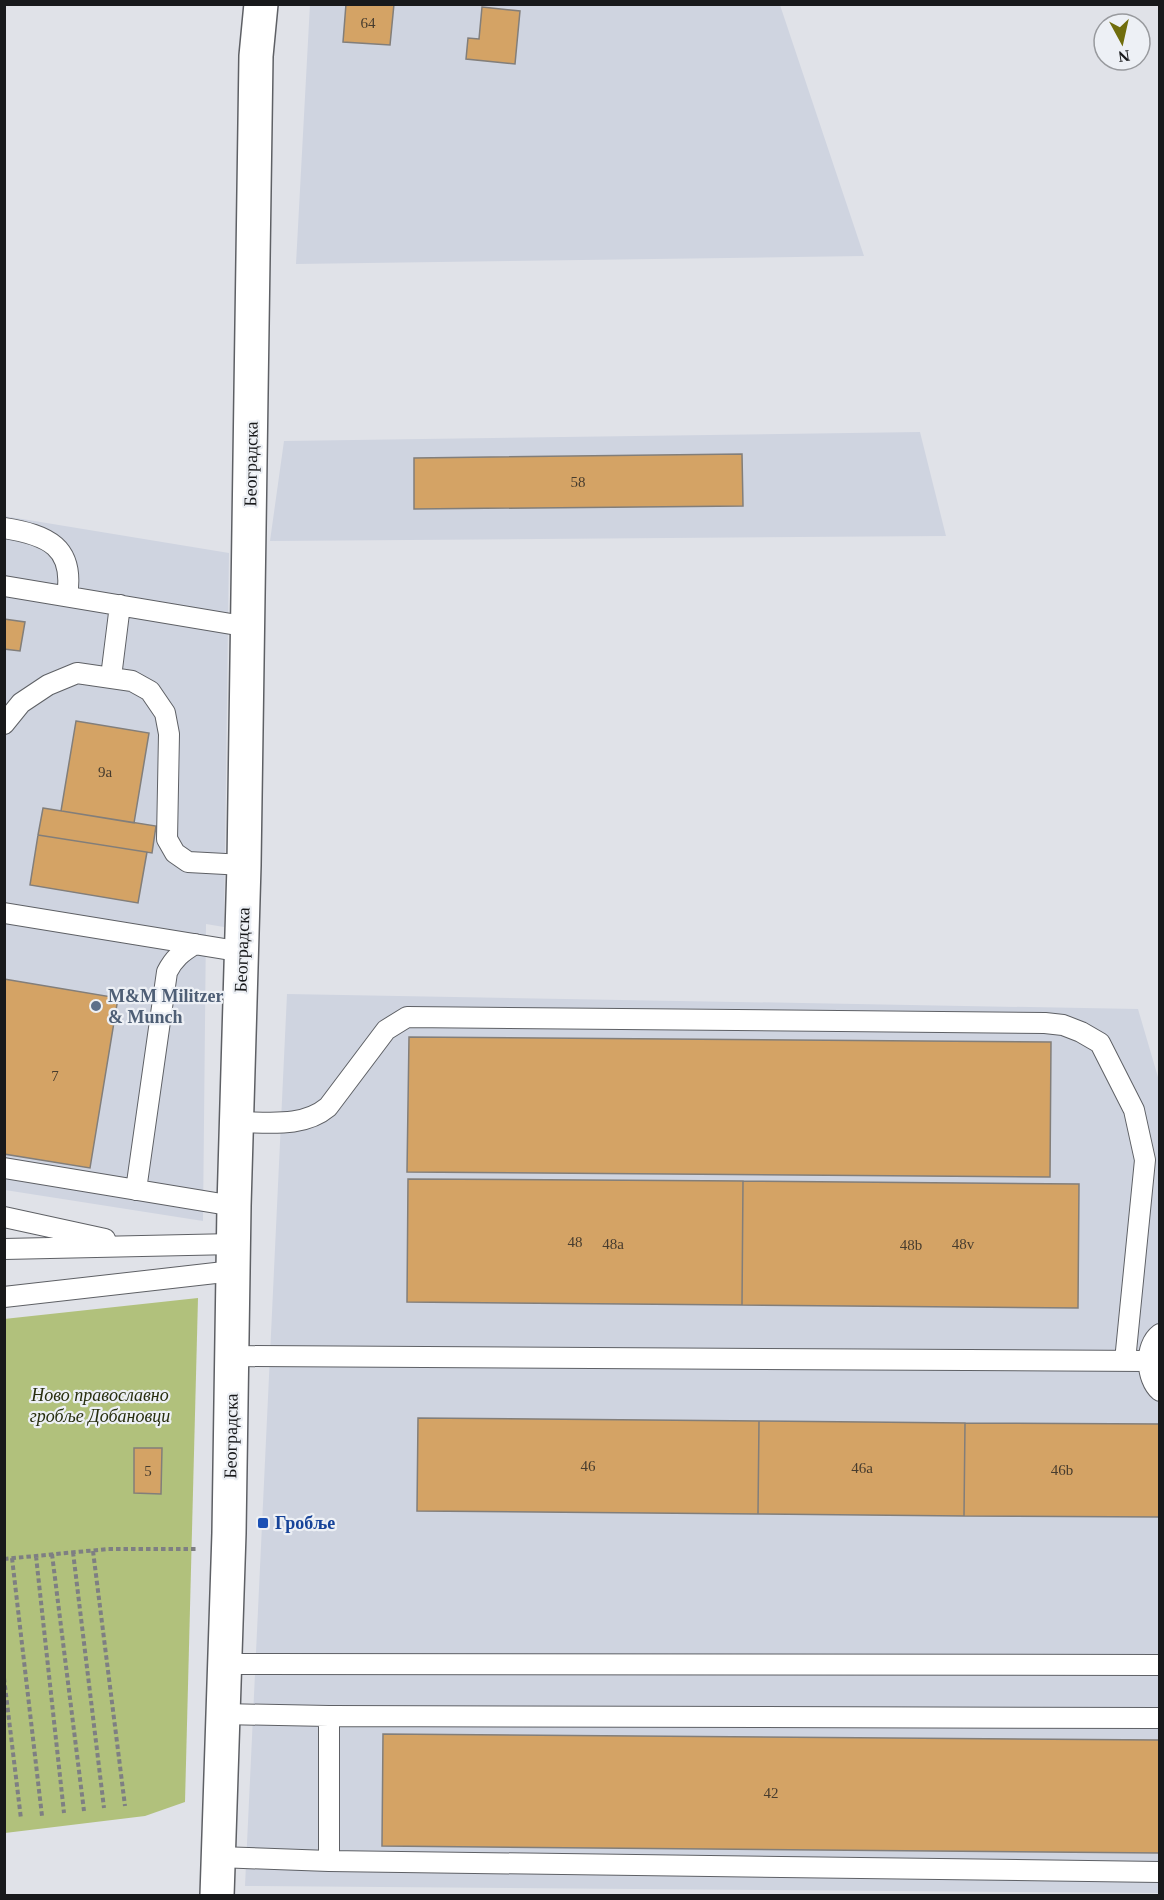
<svg xmlns="http://www.w3.org/2000/svg" width="1164" height="1900" viewBox="0 0 1164 1900" font-family="'Times New Roman',serif">
	<rect width="100%" height="100%" fill="#e0e2e8"/>
	<path fill="#cfd4e0" d="M310,4L780,5L864,256L296,264Z
		M920,432L946,536L270,541L284,441Z
		M4,516L229,553L224,927L206,924L203,1221L5,1190Z
		M287,994L1138,1009L1160,1084L1159,1893L245,1886Z"/>
	<path fill="#b1c17c" d="M198,1298L185,1802L145,1816L5,1833L4,1319Z"/>
	<path fill="#d4a365" stroke="#827e7a" stroke-width="1.5" d="M346,4H394L390,45L343,42Z
		M482,7L520,11L515,64L466,59L468,38L479,39Z
		M742,454L743,506L414,509V458Z
		M4,619L25,622L20,651L4,649Z
		M76,721L149,733L134,823L61,811Z
		M43,808L156,826L152,853L38,835Z
		M38,835L147,852L138,903L30,885Z
		M4,979L118,998L90,1168L4,1154Z
		M409,1037L1051,1042L1050,1177L407,1172Z
		M408,1179L743,1181L742,1305L407,1302Z
		M743,1181L1079,1184L1078,1308L742,1305Z
		M418,1418L759,1421L758,1514L417,1511Z
		M759,1421L965,1423L964,1516L758,1514Z
		M965,1423L1160,1424V1517L964,1516Z
		M134,1448H162L161,1494L134,1493Z
		M383,1734L1160,1740V1853L382,1846Z"/>
	<g fill="none" stroke-linecap="round" stroke-linejoin="round">
		<defs>
			<path id="lane" d="M4,528C48,535 75,547 67,596
				M4,586L249,627
				M111,677L120,605
				M4,724L21,703L48,685L77,673L132,681L150,691L165,713L169,734L167,839L175,853L188,862L244,865
				M4,913L243,952
				M237,1122C268,1122 303,1128 328,1107L386,1030L407,1017L1045,1023L1063,1025L1081,1032L1100,1043L1134,1110L1145,1160L1125,1361
				M4,1168L234,1206
				M136,1190L167,972C174,958 182,952 195,944
				M4,1217L105,1239
				M4,1249L234,1244
				M4,1297L233,1271
				M1160,1334C1144,1346 1146,1379 1160,1391
				M232,1356L1148,1361
				M225,1664L1160,1665
				M222,1714L329,1716L1160,1718
				M218,1857L329,1861L1160,1872
				M329,1861V1716"/>
			<path id="street" d="M217,1896L229,1533L234,1206L244,865L256,56L261,4"/>
		</defs>
		<use href="#lane" stroke="#5e6065" stroke-width="22"/>
		<use href="#street" stroke="#5e6065" stroke-width="36"/>
		<path stroke="#7e7f83" stroke-width="4" stroke-dasharray="4.5 3" stroke-linecap="butt" d="M93,1551L125,1806
			M73,1552L104,1808
			M52,1554L84,1811
			M36,1556L64,1813
			M12,1558L42,1816
			M4,1559L108,1549H197
			M4,1678L21,1819"/>
		<use href="#lane" stroke="#fff" stroke-width="20"/>
		<use href="#street" stroke="#fff" stroke-width="33"/>
	</g>
	<circle fill="#5c6f8a" stroke="#edf0f5" stroke-width="2" cx="96" cy="1006" r="6"/>
	<rect fill="#1a4fb4" stroke="#edf0f5" stroke-width="2" x="257" y="1517" width="12" height="12" rx="3"/>
	<g text-anchor="middle" stroke-width="4.5" stroke-linejoin="round" paint-order="stroke">
		<g font-size="15" fill="#473c2e">
			<text x="368" y="28">64</text>
			<text x="578" y="487">58</text>
			<text x="105" y="777">9a</text>
			<text x="55" y="1081">7</text>
			<text x="575" y="1247">48</text>
			<text x="613" y="1249">48a</text>
			<text x="963" y="1249">48v</text>
			<text x="911" y="1250">48b</text>
			<text x="588" y="1471">46</text>
			<text x="862" y="1473">46a</text>
			<text x="1062" y="1475">46b</text>
			<text x="148" y="1476">5</text>
			<text x="771" y="1798">42</text>
		</g>
		<g font-size="18" fill="#18191b" stroke="#edf0f5">
			<text transform="translate(251 464) rotate(-89)" y="6">Београдска</text>
			<text transform="translate(242 950) rotate(-88)" y="6">Београдска</text>
			<text transform="translate(231 1436) rotate(-89)" y="6">Београдска</text>
		</g>
		<g font-size="18" font-weight="bold" fill="#4e5e75" stroke="#edf0f5" text-anchor="start">
			<text x="108" y="1002">M&amp;M Militzer<tspan x="108" dy="21">&amp; Munch</tspan></text>
		</g>
		<g font-size="18" font-style="italic" fill="#282f0f" stroke="#edf0f5">
			<text x="100" y="1401">Ново православно<tspan x="100" dy="21">гробље Добановци</tspan></text>
		</g>
		<g font-size="18" font-weight="bold" fill="#164399" stroke="#edf0f5" text-anchor="start">
			<text x="275" y="1529">Гробље</text>
		</g>
	</g>
	<rect width="1164" height="1900" fill="none" stroke="#18191b" stroke-width="12"/>
	<g transform="translate(1122 42) rotate(172)"><circle r="28" fill="#edf0f5" stroke="#989a9e" stroke-width="1.5"/>
	<path d="M0-4.5L10 22L0 15L-10 22Z" fill="#706d0c"/>
	<text y="-9" font-size="16" font-weight="bold" text-anchor="middle" fill="#18191b">N</text>
	</g>
</svg>
